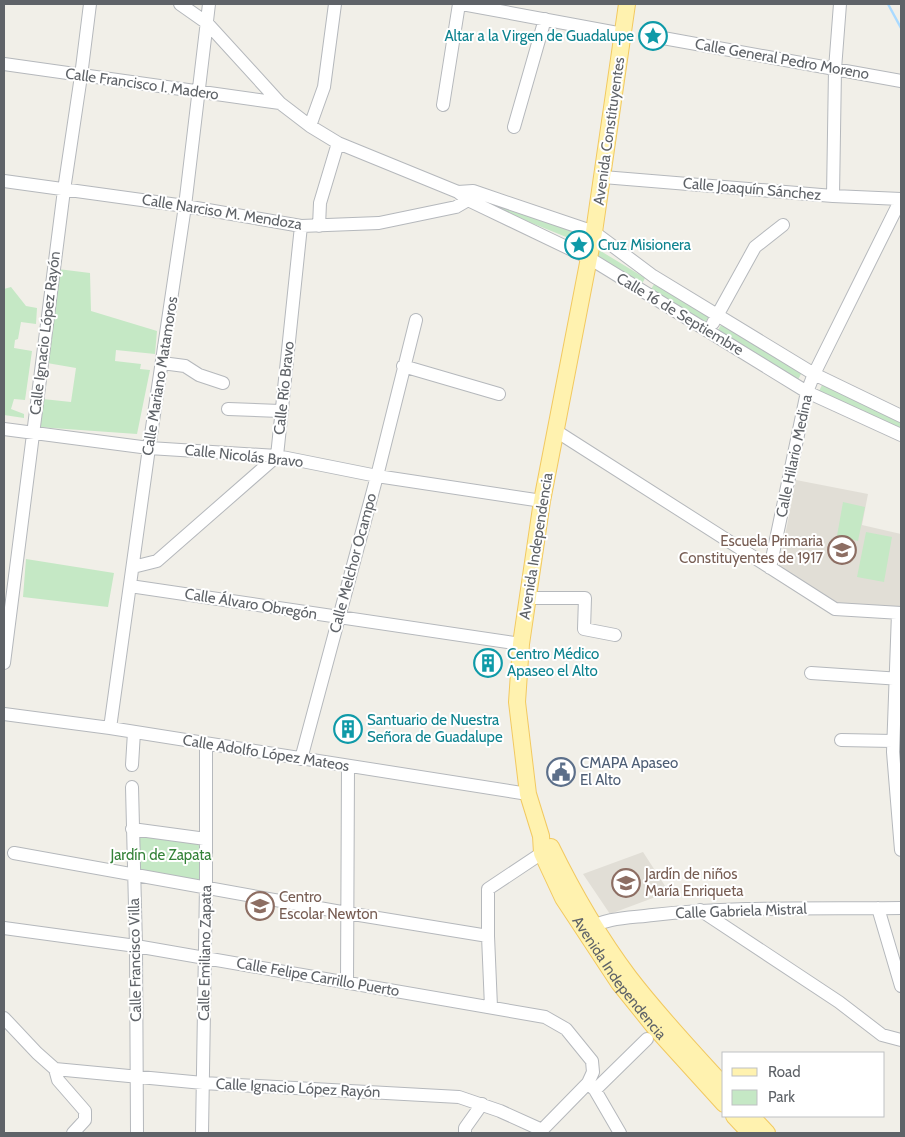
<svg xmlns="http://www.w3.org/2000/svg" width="905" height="1137" viewBox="0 0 905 1137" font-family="Cabin,sans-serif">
	<rect width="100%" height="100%" fill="#f1efe8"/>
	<path fill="#e1ded6" d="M796,480L868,494L862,525L901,534V607L837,604L779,566Z
		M643,852L669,892L610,914L583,874Z"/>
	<path fill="#c5e8c5" d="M484,200L589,236L586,245L487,205Z
		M599,250L645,278L642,284L595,257Z
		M58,269L90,273L91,311L157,331L155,354L116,350L115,361L141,364L140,369L150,370L137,434L38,427L43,399L71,402L76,368L47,363Z
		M655,283L709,316L705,323L651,289Z
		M11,287L26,306L37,308L36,324L21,322L18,339L15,340L14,348L32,351L25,400L14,399L11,409L24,414V418L4,415V289Z
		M721,325L802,372L798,380L718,330Z
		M822,385L901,420L900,430L818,393Z
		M843,502L865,507L858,541L837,536Z
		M866,532L892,537L884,582L857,577Z
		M26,559L114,573L108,607L23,597Z
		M137,831L203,841L205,881L137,872Z"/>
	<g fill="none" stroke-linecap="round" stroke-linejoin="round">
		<path stroke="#aadaff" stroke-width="2.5" d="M888,4L901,28"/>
		<defs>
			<path id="minor" d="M180,4L207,23L280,103L310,126L338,143L458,192L468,200L589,258L807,392L901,435
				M462,4L623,34
				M663,38L901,81
				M4,64L280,103
				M443,105L459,4
				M310,126L324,87L335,4
				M514,127L545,19
				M603,177L833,196L901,199
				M4,181L185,206L301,226L379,223L456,207L468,200L471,195
				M458,192L473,191L594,232L653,276L814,374L901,416
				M833,196L835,69L840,4
				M319,226L320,203L338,143
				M713,323L755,247L783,225
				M162,363L185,366L199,375L223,383
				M403,366L499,394
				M228,409L280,411
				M4,429L149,448L277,456L377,476L542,501
				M556,431L835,609L901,613
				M133,567L157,561L277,456L301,226
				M770,568L807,392L814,374L901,199
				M130,586L521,644
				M527,598H585L584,629L615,635
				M898,613L893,752L901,850
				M4,663L64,190L81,76L90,4
				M811,673L901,679
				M4,714L110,728L528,794
				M110,728L149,448L185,206L209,4
				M841,740L893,741
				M301,759L377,476L416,320
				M132,765L134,732
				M132,787L136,946L137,1133
				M132,829L206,839
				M14,853L347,913L488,936
				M878,908L901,986
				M700,910L839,1002L882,1035L901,1040
				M4,928L136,946L545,1017L566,1029L592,1061L593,1072L588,1083L542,1130
				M586,930C606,917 631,918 653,915C735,906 819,909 901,908
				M347,983L348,766
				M491,1007L488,936V889L548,849
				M4,1018L37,1053L55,1069L203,1083L459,1097L500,1111L542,1130
				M55,1069L58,1080L85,1111V1120L73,1133
				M590,1085L595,1090L620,1133
				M595,1090L647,1039
				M202,1133L206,886V743
				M465,1133V1128L482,1104"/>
			<g id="major">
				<path id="s1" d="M627,4L594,232L542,501L521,644L517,702L528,794L541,836L542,853L563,898L619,983L656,1029L724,1104"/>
				<path d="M551,847C573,892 599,937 629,977C658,1015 691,1050 724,1086"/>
				<path d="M734,1116L750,1133"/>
				<path d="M751,1116L767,1133"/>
			</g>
		</defs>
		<use href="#minor" stroke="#b5b8bc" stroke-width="14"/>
		<use href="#major" stroke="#f2c960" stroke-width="18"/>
		<use href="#minor" stroke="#fff" stroke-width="12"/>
		<use href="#major" stroke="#fff2af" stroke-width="16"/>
	</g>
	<defs>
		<symbol id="sight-ring" viewBox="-11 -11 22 22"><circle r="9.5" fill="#fff" stroke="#0f9aa8" stroke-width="1.5"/><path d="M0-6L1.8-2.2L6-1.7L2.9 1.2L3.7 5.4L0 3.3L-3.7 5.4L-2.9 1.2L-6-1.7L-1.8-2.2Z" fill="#0f9aa8"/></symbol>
		<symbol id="school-ring" viewBox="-11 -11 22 22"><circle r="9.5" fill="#fff" stroke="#8d6e63" stroke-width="1.5"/><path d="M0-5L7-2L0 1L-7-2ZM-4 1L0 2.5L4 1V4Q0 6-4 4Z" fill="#8d6e63"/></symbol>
		<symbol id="building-ring" viewBox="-11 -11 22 22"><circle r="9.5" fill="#fff" stroke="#0f9aa8" stroke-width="1.5"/><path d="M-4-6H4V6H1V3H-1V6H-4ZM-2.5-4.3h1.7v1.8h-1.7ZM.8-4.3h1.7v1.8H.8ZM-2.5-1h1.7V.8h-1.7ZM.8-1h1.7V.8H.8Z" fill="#0f9aa8"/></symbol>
		<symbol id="civic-ring" viewBox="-11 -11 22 22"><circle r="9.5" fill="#fff" stroke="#5c6f8a" stroke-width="1.5"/><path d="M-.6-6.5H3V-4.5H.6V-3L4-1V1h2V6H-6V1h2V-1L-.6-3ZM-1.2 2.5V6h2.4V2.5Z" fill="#5c6f8a"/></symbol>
	</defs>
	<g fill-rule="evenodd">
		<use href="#sight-ring" x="637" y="20" width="32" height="32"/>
		<use href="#sight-ring" x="563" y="229" width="32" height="32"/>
		<use href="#school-ring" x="826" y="534" width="32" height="32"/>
		<use href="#building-ring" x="472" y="647" width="32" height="32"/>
		<use href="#building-ring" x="332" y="713" width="32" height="32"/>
		<use href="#civic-ring" x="545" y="756" width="32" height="32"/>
		<use href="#school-ring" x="610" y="867" width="32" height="32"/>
		<use href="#school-ring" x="244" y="890" width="32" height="32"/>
	</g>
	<g text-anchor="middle" stroke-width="4" stroke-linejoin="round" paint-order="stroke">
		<g font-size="15" fill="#0d838f" stroke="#fff" text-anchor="start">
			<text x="634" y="41" text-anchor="end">Altar a la Virgen de Guadalupe</text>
			<text x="598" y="250">Cruz Misionera</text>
			<text x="507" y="659">Centro Médico<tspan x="507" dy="17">Apaseo el Alto</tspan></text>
			<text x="367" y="725">Santuario de Nuestra<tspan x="367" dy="17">Señora de Guadalupe</tspan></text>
		</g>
		<g font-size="15" fill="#5f6368" stroke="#fff">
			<text transform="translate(782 59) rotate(10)" y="5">Calle General Pedro Moreno</text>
			<text transform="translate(142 84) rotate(8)" y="5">Calle Francisco I. Madero</text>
			<text transform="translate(609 131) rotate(-82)" y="5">Avenida Constituyentes</text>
			<text transform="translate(752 189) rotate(5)" y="5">Calle Joaquín Sánchez</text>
			<text transform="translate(222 212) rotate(9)" y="5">Calle Narciso M. Mendoza</text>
			<text transform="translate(680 314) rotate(31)" y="5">Calle 16 de Septiembre</text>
			<text transform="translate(45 333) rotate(-83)" y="5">Calle Ignacio López Rayón</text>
			<text transform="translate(160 376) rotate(-81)" y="5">Calle Mariano Matamoros</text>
			<text transform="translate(284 388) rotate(-84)" y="5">Calle Río Bravo</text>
			<text transform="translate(244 456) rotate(6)" y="5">Calle Nicolás Bravo</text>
			<text transform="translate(794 456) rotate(-78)" y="5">Calle Hilario Medina</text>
			<text transform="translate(536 546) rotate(-81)" y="5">Avenida Independencia</text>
			<text transform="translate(353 563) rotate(-75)" y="5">Calle Melchor Ocampo</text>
			<text transform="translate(251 604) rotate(9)" y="5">Calle Álvaro Obregón</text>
			<text transform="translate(266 753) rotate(9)" y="5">Calle Adolfo López Mateos</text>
			<text transform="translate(741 911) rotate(-2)" y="5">Calle Gabriela Mistral</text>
			<text transform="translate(205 953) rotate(-89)" y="5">Calle Emiliano Zapata</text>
			<text transform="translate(135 960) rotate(-91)" y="5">Calle Francisco Villa</text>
			<text transform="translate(318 977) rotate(10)" y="5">Calle Felipe Carrillo Puerto</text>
			<text dy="5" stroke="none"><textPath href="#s1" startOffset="1008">Avenida Independencia</textPath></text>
			<text transform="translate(298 1088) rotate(3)" y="5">Calle Ignacio López Rayón</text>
		</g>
		<g font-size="15" fill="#785e54" stroke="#fff" text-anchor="start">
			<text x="823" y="546" text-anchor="end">Escuela Primaria<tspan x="823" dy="17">Constituyentes de 1917</tspan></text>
			<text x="645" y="879">Jardín de niños<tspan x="645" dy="17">María Enriqueta</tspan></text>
			<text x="279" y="902">Centro<tspan x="279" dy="17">Escolar Newton</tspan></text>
		</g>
		<g font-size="15" fill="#4e5e75" stroke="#fff" text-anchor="start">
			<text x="580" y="768">CMAPA Apaseo<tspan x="580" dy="17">El Alto</tspan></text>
		</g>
		<g font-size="15" fill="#348238" stroke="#fff">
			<text x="161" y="860">Jardín de Zapata</text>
		</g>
	</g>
	<rect width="905" height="1137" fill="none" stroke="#5f6368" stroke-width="10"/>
	<rect x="722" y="1052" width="162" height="65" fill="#ffffff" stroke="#bfc1c3"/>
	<rect x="732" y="1068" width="25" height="8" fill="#fff2af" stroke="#bfc1c3"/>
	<text x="768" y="1077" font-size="15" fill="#5f6368">Road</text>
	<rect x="732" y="1090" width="25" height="15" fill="#c5e8c5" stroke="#bfc1c3"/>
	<text x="768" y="1102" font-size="15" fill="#5f6368">Park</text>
</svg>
